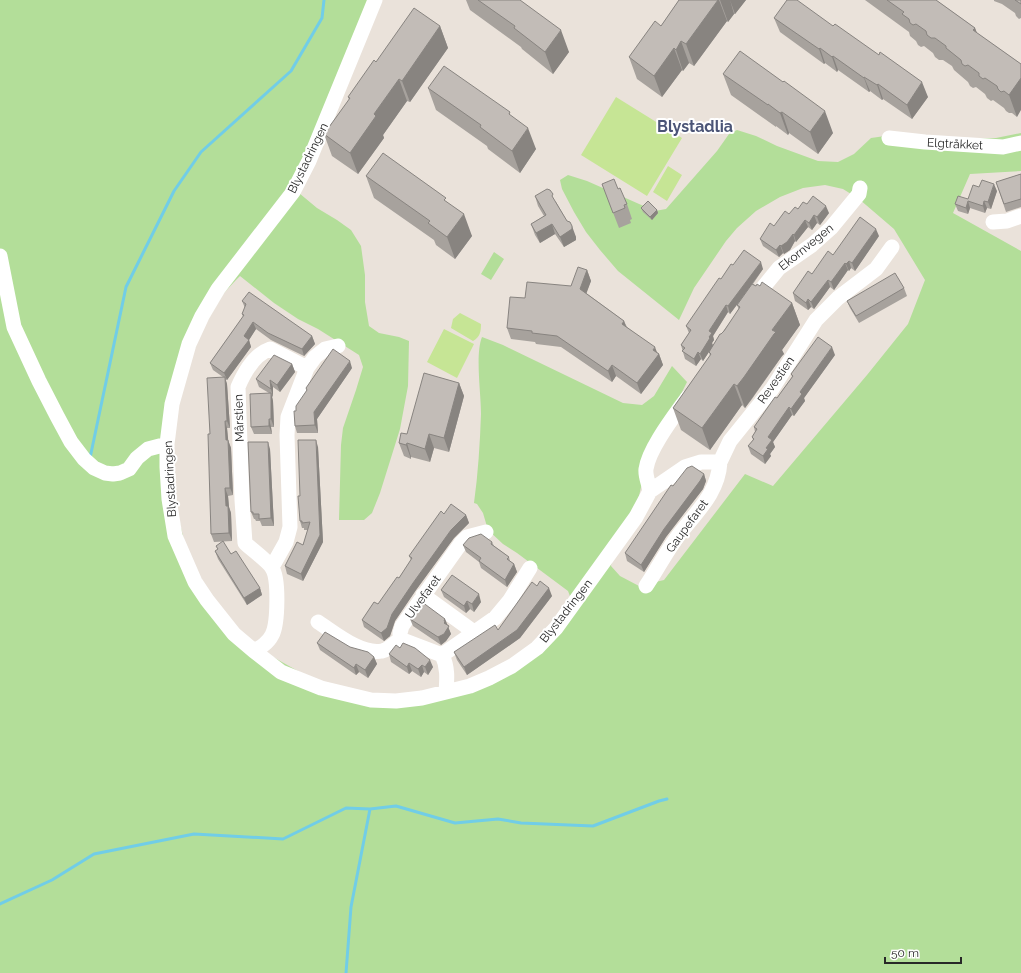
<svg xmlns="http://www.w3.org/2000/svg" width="1021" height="973" viewBox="0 0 1021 973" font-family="Raleway,sans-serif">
	<rect width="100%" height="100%" fill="#eae2da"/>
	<path fill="#b3de99" d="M0,0H377L299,193L317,208L337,220L351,230L361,246L365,275V302L369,326L379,333L399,337L409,341L408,386L400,429L380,493L372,513L364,520H339L341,445L343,428L356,390L363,367L359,355L318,329L298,319L274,303L240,276L236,280L223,294L203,328L180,386L170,482L188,557L221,618L273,657L305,675L324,682L361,693L386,695L433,693L518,667L573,604L568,591L517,553L503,544L488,530L483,513L477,504L474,503C478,474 480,443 481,414C481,393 475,354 482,337L503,345L623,403L642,405L654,396L672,366L687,382L674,408L644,474L639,496L631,516L613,551L611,566L620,576L639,586L664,580L745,474L773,486L867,375L908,324L925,280L894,229L859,199L843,189L825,185L803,188L780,197L756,211L737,228L726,241L694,288L679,320L618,271L600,250L586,232L574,212L562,189L560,180L568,175L587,181L655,211L666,209L717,151L729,134L737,130L756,136L777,146L818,161L838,162L854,154L871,138L899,134L956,139L996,138L1021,133V171L970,174L953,213L1021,251V973H0Z
		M494,252L504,259L491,280L481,274Z"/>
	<path fill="#c6e595" d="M616,97L682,138L647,196L581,155Z
		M668,166L682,175L667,201L653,192Z
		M460,313L481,324C481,332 480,337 473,341L451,328L453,319Z
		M444,329L474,344L457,378L427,362Z"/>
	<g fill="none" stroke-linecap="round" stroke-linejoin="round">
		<path stroke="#71cde7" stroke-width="3" d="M90,458L126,287L174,191L201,152L291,71L322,18L324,0
			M0,904L52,880L94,854L194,834L283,839L346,808L370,809L396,806L455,823L498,819L521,823L593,826L659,801L667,799
			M346,973L351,907L370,809"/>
		<path stroke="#fff" stroke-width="15" d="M375,0L309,161L293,192L218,289L202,316L189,344L172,404L167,444V467L169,499L175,536L195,582L207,600L234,634L254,651L281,672L321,688L371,700L396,701L422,698L470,686L489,678L512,666L537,648L556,628L636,517L650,491L685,467L701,462H720L730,441L772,389L816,320L838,298L876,269L892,247
			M889,138L925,142L1003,147L1021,143
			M993,222L1007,221L1021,216
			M0,256L14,327L39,381L57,416L71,442L84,459L94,468L105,473L113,474L120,473L129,469L137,458L148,449L167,444
			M753,300L779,268L812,245L831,228L859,194L860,188
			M650,491C649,484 645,476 646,469C649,448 675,415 687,398
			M486,532L467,537L461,543L402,626L400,633V639L442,655L495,618L510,600L530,568
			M272,567L286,542L290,527L287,435L288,417L307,368L315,357L325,349L338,346
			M646,586C657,570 666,552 678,536C696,512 718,494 720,462
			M423,595L474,632
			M318,622C335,633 361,655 382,651C388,650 395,643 400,639
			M254,651C261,647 268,643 272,635C278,624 279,578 272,568C269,562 251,549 245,543L242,500L238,387C244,373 255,354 270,349L307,368
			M442,655C448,667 447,679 446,692"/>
	</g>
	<path fill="#a7a29d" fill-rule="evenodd" d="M466,0H520L569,52L553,74L522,49L521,47L470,10Z
		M679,0H746L735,14H734L728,22L727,21L694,66L689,63L683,71L682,70L662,97L637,79L629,57L661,26Z
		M865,0H936L975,28L977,33L1021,64L1017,117L1012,113H1009L1006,111L1004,108L993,100L991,101L987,98L985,94L976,87L973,88L970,86L968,82L954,70L952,66L943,60H939L935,57L933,53L924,46L921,47L918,45L916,41L910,36L909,32Z
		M994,0H1021V18L1019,19L1016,16L1015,13L1002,4L994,1Z
		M774,18L833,26L928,97L912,119L883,99L882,100L870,91L869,92L838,70L837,72L825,63L824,64L780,32Z
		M440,26L448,48L410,102L407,101L383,135L384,138L358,174L332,156L324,134L349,100L348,97L376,62Z
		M723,74L833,133L818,154L789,133L788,135L776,126V127L731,95Z
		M428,88L510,112V115L536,149L520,173L488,149L487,146L436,110Z
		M1021,174V207L1006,212L996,182Z
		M366,176L447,202L472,236L455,259L436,245L434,240L374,198Z
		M602,184L618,189L627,204L632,219L630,220L631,223L619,228Z
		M979,187L997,191L991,209L987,208L985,213L970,208L968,214L958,211L955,204L968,199Z
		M535,196L556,202L576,237V240L564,247L555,234L540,243L535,235L531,224L544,216L538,206Z
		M807,204L829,213L820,225L817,223L812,230L808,227L796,242L795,241L790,250L784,254L783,253L779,257L763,246L760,239L789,214Z
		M641,208L657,210L658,213L652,220L643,212Z
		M879,236L855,271L851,268L849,271L848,270L834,290L830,287L814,309L811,307L808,310L795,301L793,293L812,274L833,255Z
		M733,265L763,269L753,284L756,286H760L792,303L800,325L782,350L784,354L782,356L752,399L745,408L742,405L710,450L681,430L673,408L710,356L709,352L710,350L703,361L701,359L696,366L685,359L681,345L689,333L686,326L721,279ZM743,297L737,305L739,310L713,345L712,343L714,340L713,336L728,312L730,314Z
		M587,270L591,281L586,293L624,321L627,327L659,354L663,365L641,394L616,376L612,382L561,347L536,344L535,342L511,339L507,328L525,298L571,286Z
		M904,288L907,296L859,323L850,308L847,301Z
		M242,301L312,336L315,344L304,356L271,340L256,329L249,340L251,347L227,380L225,379L227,384L230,428H227L228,440L231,448L233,495L228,496L229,507L231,513L232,541L214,542L211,534L210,434L223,377L213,370L210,363L243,317L242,314L245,308Z
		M835,355L804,398L805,401L799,409L794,416L792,415L773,442L775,447L770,454L771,456L765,464L751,454L748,446L753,440L752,437L755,432L754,427L777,398L792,377L791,374Z
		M292,364L295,372L280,392L273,387V397L272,396L273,401L274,427H271L272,434H254L251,427L269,393L259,387L256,379Z
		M352,368L317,419L318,433H297L295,426L296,411L307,391L306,388Z
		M459,383L464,396L449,452L434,448L430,462L411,457V459L404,456L399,443Z
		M318,447L323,542L303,581L287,574L285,566L303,545L308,530H304V528H302L300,521V496Z
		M270,449L274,526H262L260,521H256L255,519H254L251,512Z
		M704,474L706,481L703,489L666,537L644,572L627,561L625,553L673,486Z
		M466,515L469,523L454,538L416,590L395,621L390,636L384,641L364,627L362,620L378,604L399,578L411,560L409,556Z
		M492,542L494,546L509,557L510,561L514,564L517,572L507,587L481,568L479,562L466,552L463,545Z
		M216,546L231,554L260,588L262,595L247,605L218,559L215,551L218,550Z
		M537,586L552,596L520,638L467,675L457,660L454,652L498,630Z
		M441,590L481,602L474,612L470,609L466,613L444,597Z
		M410,619H445L451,634L446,641L441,645L413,626Z
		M317,643L374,657L377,664L368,678L359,672L356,675L320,650Z
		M400,648L433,667L428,675L424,672L421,677L412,671L409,674L391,662L389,654Z"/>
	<path fill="#888480" d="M718,0H719L727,21L694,66L686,44Z
		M720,0H730L734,14L728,22Z
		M730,0H746L735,14Z
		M440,26L448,48L410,102L402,81Z
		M975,28L983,49L973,30Z
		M561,30L569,52L553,74L545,52Z
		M681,41L689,63L683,71L676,50Z
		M674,48L682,70L662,97L654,76Z
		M820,48L825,63L824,64L819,49Z
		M833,56L838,70L837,72L832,57Z
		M864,77L870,91L869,92L864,78Z
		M1021,78V110L1017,117L1009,95Z
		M399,79L407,101L383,135L384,138L358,174L350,153L374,114Z
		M922,82L928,97L912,119L907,105Z
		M878,84L883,99L882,100L877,85Z
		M825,111L833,133L818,154L810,132Z
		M782,112L789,133L788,135L780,113Z
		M528,128L536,149L520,173L512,151Z
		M994,184L997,191L991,209L988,202Z
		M968,201L970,208L968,214L966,208Z
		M984,201L987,208L985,213L983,206Z
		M826,206L829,213L820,225L817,217Z
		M657,210L658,213L652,220L650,217Z
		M464,214L472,236L455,259L447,237Z
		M814,215L817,223L812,230L809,223Z
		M805,220L808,227L796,242L794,235Z
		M552,224L555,234L540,243L536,233Z
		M572,226L576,237V240L564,247L560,237Z
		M876,229L879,236L855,271L852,263Z
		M793,234L795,241L790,250L784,254L781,246Z
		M780,245L783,253L779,257L776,250Z
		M849,261L851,268L849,271L846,264Z
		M761,262L763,269L730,314L728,306Z
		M845,263L848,270L834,290L831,282Z
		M587,270L591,281L584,300L580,289Z
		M828,280L830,287L814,309L811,302Z
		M808,299L811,307L808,310L806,303Z
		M792,303L800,325L782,350L784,354L782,356L745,408L737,386L772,330Z
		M726,305L728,312L713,336L714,340L712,343L713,346L703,361L700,354L709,337V331Z
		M624,321L628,332L622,324Z
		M253,322L256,329L249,340L251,347L227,380L224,373L244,336Z
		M312,336L315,344L304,356L302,349Z
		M655,347L658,355L659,354L663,365L641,394L637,383Z
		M832,347L835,355L804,398L805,401L794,416L791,409L800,392Z
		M698,352L701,359L696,366L694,359Z
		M350,361L352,368L317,419L318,433L315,425L314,412Z
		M292,364L295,372L280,392L277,385Z
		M612,365L616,376L612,382L608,371Z
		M225,377L227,384L230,428L227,421Z
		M270,380L273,387V397L271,389Z
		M459,383L464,396L449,452L444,438Z
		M734,384L742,405L710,450L702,428Z
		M271,393L273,401L274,427L271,419Z
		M789,407L792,415L773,442L775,447L770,454L771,456L765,464L763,456L766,448L768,437Z
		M269,419L271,427L272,434L269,426Z
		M225,421L227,428L229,448L226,440Z
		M429,434L434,448L430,462L425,449Z
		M228,440L231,448L233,495L230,488Z
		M316,440L318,447L323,542L303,581L301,574L320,535Z
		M268,442L270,449L274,526L271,518Z
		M407,443L411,457V459L406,445Z
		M704,474L706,481L703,489L666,537L644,572L641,565L664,529Z
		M225,488L228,496L229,507L231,513L232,541L229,533L226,506Z
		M466,515L469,523L454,538L416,590L395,621L390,636L384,641L381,633L392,614L413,583L451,530Z
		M514,564L517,572L507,587L505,580Z
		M260,588L262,595L247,605L244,598Z
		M549,588L552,596L520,638L467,675L464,667Z
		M479,594L481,602L474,612L472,604Z
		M467,601L470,609L466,613L464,606Z
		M445,619L451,634L446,641L441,645L438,637L444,620Z
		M374,657L377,664L368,678L365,670Z
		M430,660L433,667L428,675L425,667Z
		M409,663L412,671L409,674L407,667Z
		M356,664L359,672L356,675L354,668Z
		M422,665L424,672L421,677L418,669Z"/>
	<path fill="#c2bcb7" stroke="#888480" d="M478,0H520L561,30L545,52L514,28L515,26Z
		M679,0H718L686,44L681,41L676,50L674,48L654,76L629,57L655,21L661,26Z
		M787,0H797L833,26L835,24L879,55L880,52L922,82L907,105L878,84L877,85L864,77V78L833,56L832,57L820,48L819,49L774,18Z
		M887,0H936L975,28L973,30L1021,64V78L1009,95L1004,91L1001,92L998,89L997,86L985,78L983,79L979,76V73L968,65L965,66L962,64L961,60L946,48V46L935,38H931L927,35L926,31L916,24L913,25L910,23L909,19L902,14L904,12Z
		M1015,0H1021V4Z
		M414,8L440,26L402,81L399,79L374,114L376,116L350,153L324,134L350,98L348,97L374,60L376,62Z
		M740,51L783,82L784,81L825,111L810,132L782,112L780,113L768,104V105L723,74Z
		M444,66L510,112L509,114L528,128L512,151L480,127L481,125L428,88Z
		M383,153L446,198L444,200L464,214L447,237L428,223L430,221L366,176Z
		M1021,174V199L1004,204L996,182Z
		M614,179L618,189L620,188L627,204L624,205L625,208L613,213L602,184Z
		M982,180L994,184L988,202L984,201L983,206L968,201L966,208L955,204L958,196L968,199L973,185L979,187Z
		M547,189L550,190L553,194L552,196L567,221L570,222L572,226V229L560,237L552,224L536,233L531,224L546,215L535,196Z
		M813,196L826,206L817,217L814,215L809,223L805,220L794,235L793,234L787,242L781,246L780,245L776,250L760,239L770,223L774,226L785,211L789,214L795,207L798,209L803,202L807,204Z
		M648,201L657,210L650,217L641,208Z
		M860,217L876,229L852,263L849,261L846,264L845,263L831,282L828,280L811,302L808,299L806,303L793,293L808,271L812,274L828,251L833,255Z
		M744,250L761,262L728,306L726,305L709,331L712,333L709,337L710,338L700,354L698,352L694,359L682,351L685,348L681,345L691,330L686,326L719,278L721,279L731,264L733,265Z
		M578,267L587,270L580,289L624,321L622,324L655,347L653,350L659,354L637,383L612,365L608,371L557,336L532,333V331L507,328L510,297L525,298L527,282L571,286Z
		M895,273L904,288L856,316L847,301Z
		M762,282L792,303L772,330L776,332L774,334L744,377L737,386L734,384L702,428L673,408L711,354L709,352L720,334H721L724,331L740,307L737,305L752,284L756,286L757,284L760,286Z
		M249,292L312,336L302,349L268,333L253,322L244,336L249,340L224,373L210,363L244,315L242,314L246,304L242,301Z
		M818,337L832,347L800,392L802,394L796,402L791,409L789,407L768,437L772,440L766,448L768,449L763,456L748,446L754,439L752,437L757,429L754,427L775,397L777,398L782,391L793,376L791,374Z
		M333,349L350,361L314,412L315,425L295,426L294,411H296V406L307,390L306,388Z
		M274,355L292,364L277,385L270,380L271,389L256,379Z
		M424,373L459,383L444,438L429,434L425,449L407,443L406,445L399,443L401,433L407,434Z
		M225,377L227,421H225L226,440H228L230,488H225L226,506H228L229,533L211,534L208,434H210L207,378Z
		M271,393V419H269V426L251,427L250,394Z
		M298,440H316L320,535L301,574L285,566L297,542L303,545L310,522L302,523V521H300L298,496H300Z
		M248,442H268L271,518L259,519V514H253V512H251Z
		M692,466L704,474L700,481L664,529L641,565L625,553L671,485L673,486L687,468Z
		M451,504L466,515L451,530L413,583L392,614L387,628L381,633L362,620L374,602L378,604L397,577L399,578L412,558L409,556L441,511L444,514Z
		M481,534L492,542L491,544L509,557L507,559L514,564L505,580L479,561L481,558L463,545L469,538Z
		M223,541L231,554L236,551L260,588L244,598L215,551L218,549L216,546Z
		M452,575L479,594L472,604L467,601L464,606L441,590Z
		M540,581L549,588L517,630L464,667L454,652L495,625L498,630L532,582L537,586Z
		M422,602L445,619L444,620L445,622L444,623L449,626L444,634L438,637L410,619Z
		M325,632L350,647L368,652L374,657L365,670L356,664L354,668L317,643Z
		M403,643L415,648L430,660L425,667L422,665L418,669L409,663L407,667L389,654L396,645L400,648Z"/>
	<g text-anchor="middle" stroke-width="4" stroke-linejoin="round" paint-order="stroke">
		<g font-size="12" fill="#282828" stroke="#fff">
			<text transform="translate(955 144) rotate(3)" y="4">Elgtråkket</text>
			<text transform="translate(308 158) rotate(-64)" y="4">Blystadringen</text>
			<text transform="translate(806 247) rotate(-39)" y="4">Ekornvegen</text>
			<text transform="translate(776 380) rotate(-55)" y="4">Revestien</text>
			<text transform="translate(239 418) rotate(-92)" y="4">Mårstien</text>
			<text transform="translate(170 479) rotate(-93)" y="4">Blystadringen</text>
			<text transform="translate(687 526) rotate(-54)" y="4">Gaupefaret</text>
			<text transform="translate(423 597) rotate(-54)" y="4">Ulvefaret</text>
			<text transform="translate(566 611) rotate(-52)" y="4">Blystadringen</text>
		</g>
		<g font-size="16" font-weight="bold" fill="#4b5476" stroke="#fff">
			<text x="695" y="132">Blystadlia</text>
		</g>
	</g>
	<path d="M885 957v6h76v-6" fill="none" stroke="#282828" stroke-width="2"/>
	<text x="891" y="957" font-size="12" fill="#282828" stroke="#ffffff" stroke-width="3" paint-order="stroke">50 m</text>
</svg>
